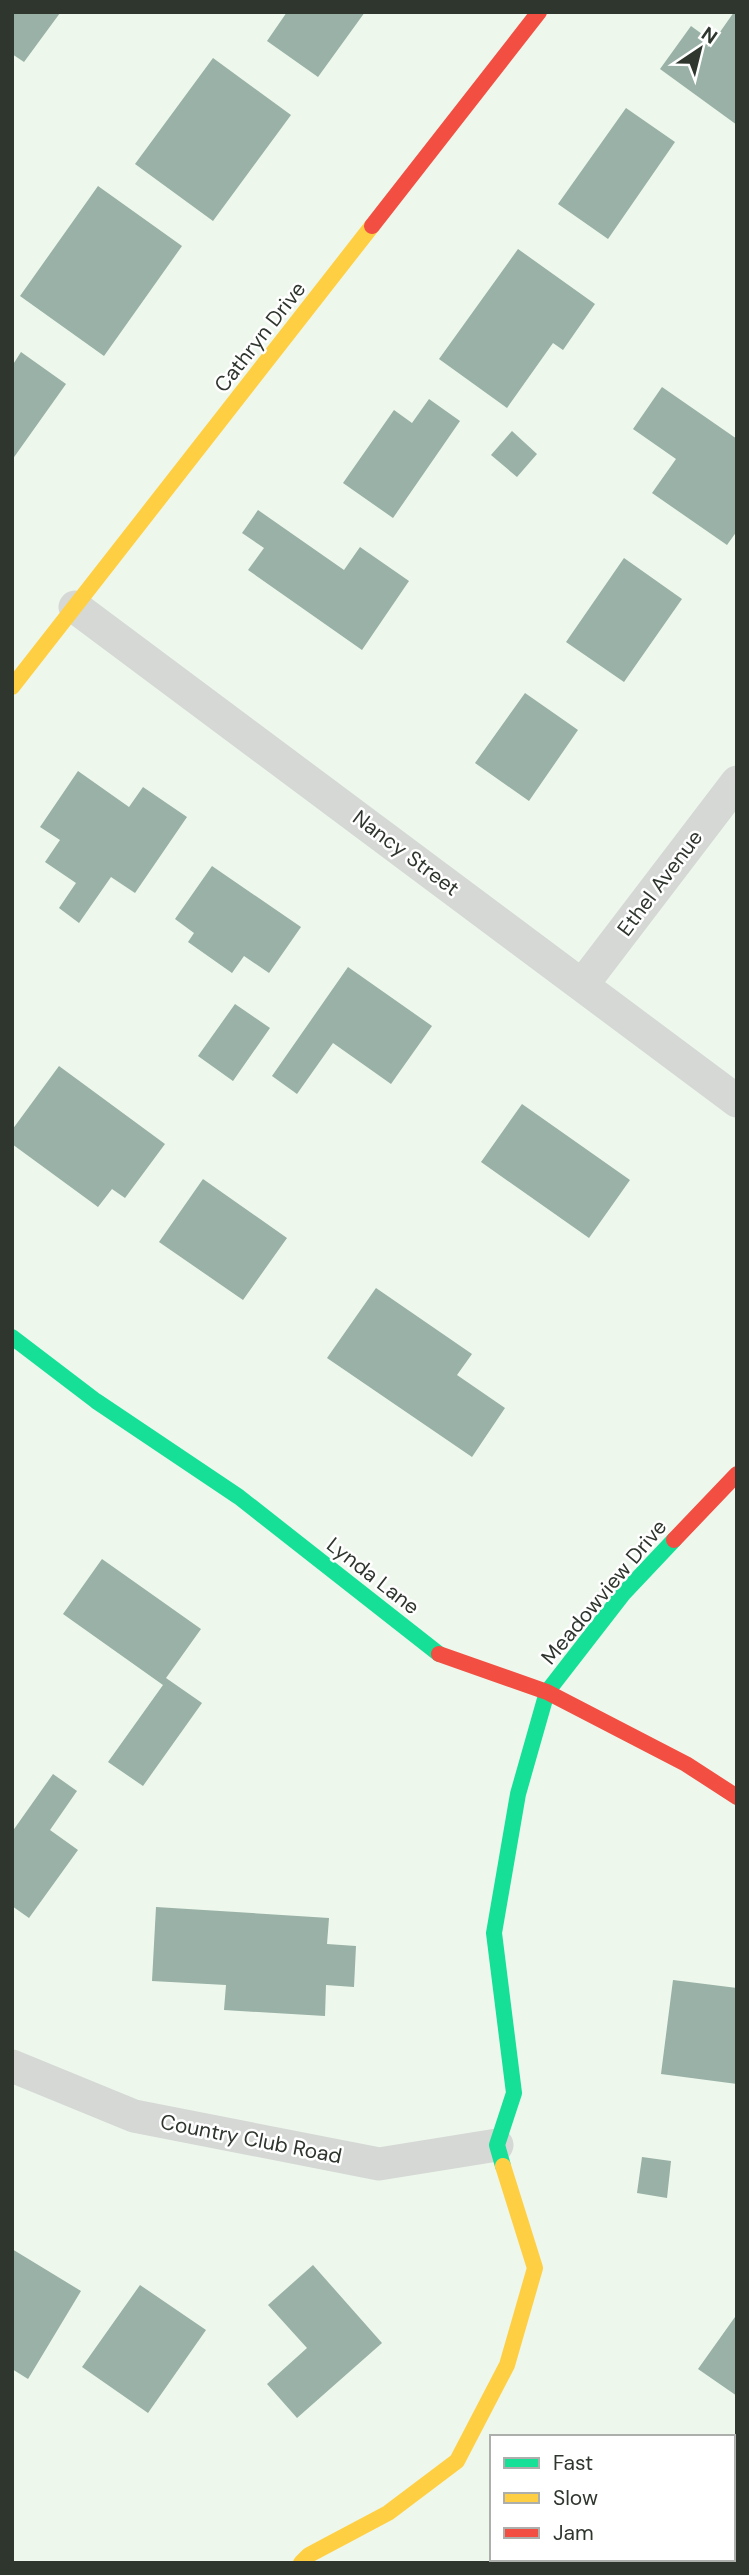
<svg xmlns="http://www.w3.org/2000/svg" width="749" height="2575" viewBox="0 0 749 2575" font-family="'DM Sans',sans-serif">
	<rect width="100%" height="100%" fill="#edf7ec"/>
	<path fill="#99b1a6" d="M12,12L60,13L24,62L12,54Z
		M287,12H365L318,77L267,41Z
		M734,12H737V125L660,69L691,26L713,42Z
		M213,58L291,115L213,221L135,164Z
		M626,108L675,142L608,239L558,204Z
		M98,186L182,246L104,356L20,296Z
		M518,249L595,304L563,350L553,343L507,408L439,359Z
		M21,352L66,384L12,460V366Z
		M662,387L737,439V531L727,545L652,493L676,459L633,429Z
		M429,399L460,421L393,518L343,483L394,410L412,423Z
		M512,431L537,454L517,477L491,455Z
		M258,510L344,570L360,547L409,581L362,650L248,570L264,548L242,533Z
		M624,558L682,599L624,682L566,642Z
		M525,693L578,730L529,801L475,763Z
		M78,771L129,807L143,787L187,817L135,893L111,877L79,923L59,908L76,883L45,862L60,840L40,827Z
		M212,866L301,927L269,973L244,956L232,973L188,942L194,933L175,919Z
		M348,967L432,1026L391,1084L333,1043L297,1094L272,1076Z
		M235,1004L270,1028L233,1081L198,1056Z
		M59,1066L165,1144L125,1198L112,1189L98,1207L12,1144V1130Z
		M522,1104L630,1180L589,1238L481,1162Z
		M203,1179L287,1238L243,1300L159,1242Z
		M376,1288L472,1354L457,1375L505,1408L472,1457L327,1358Z
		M102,1559L201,1629L166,1678L202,1703L143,1786L108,1762L163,1685L63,1614Z
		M53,1774L77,1791L50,1830L78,1850L29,1918L12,1906V1832Z
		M156,1907L329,1918L327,1944L356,1946L354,1987L326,1985L325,2016L224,2010L226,1985L152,1981Z
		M673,1980L737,1988V2084L661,2074Z
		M642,2157L671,2161L667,2198L637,2193Z
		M12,2249L81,2291L28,2379L12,2369Z
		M313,2265L382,2343L297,2418L267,2384L307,2348L268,2305Z
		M140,2285L206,2330L148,2413L82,2367Z
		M735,2317L737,2318V2396L698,2369Z"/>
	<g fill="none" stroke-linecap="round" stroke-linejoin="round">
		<path stroke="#d5d8d5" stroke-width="33" d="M75,607L737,1101
			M583,984L737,782
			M12,2066L134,2116L379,2164L497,2145"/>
		<path stroke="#16e098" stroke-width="16" d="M12,1337L96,1401L239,1497L439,1654
			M503,2166L497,2145L514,2093L494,1933L518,1794L547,1692L623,1594L674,1540"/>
		<path stroke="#ffcf43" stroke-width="16" d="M12,687L372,226
			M301,2563L309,2555L388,2513L457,2461L507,2365L535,2268L503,2166"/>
		<path stroke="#f24e42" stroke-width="16" d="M372,226L539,12
			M674,1540L737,1474
			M439,1654L547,1692L686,1764L737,1797"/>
	</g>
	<g text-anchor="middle" stroke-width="5" stroke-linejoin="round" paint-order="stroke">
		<g font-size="21" fill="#2f362e" stroke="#fff">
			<text transform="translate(260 337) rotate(-52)" y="7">Cathryn Drive</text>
			<text transform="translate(406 853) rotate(37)" y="7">Nancy Street</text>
			<text transform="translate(660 883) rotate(-53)" y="7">Ethel Avenue</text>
			<text transform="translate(373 1576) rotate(38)" y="7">Lynda Lane</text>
			<text transform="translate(604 1592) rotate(-50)" y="7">Meadowview Drive</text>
			<text transform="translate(251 2139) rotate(11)" y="7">Country Club Road</text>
		</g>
	</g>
	<rect width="749" height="2575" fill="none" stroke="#2f362e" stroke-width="28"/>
	<rect x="490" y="2435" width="245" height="126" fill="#ffffff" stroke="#acafab" stroke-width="2"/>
	<rect x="504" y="2458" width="35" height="10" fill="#16e098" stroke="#acafab" stroke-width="2"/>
	<text x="553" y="2470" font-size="21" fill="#2f362e">Fast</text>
	<rect x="504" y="2493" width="35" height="10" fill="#ffcf43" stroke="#acafab" stroke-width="2"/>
	<text x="553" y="2505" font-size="21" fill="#2f362e">Slow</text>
	<rect x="504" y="2528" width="35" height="10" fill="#f24e42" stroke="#acafab" stroke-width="2"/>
	<text x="553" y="2540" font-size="21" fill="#2f362e">Jam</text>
	<g transform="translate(700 49) rotate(35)" stroke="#ffffff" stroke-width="5" paint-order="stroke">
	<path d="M0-5L12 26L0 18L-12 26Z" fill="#2f362e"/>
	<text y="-10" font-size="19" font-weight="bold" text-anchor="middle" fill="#2f362e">N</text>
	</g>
</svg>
